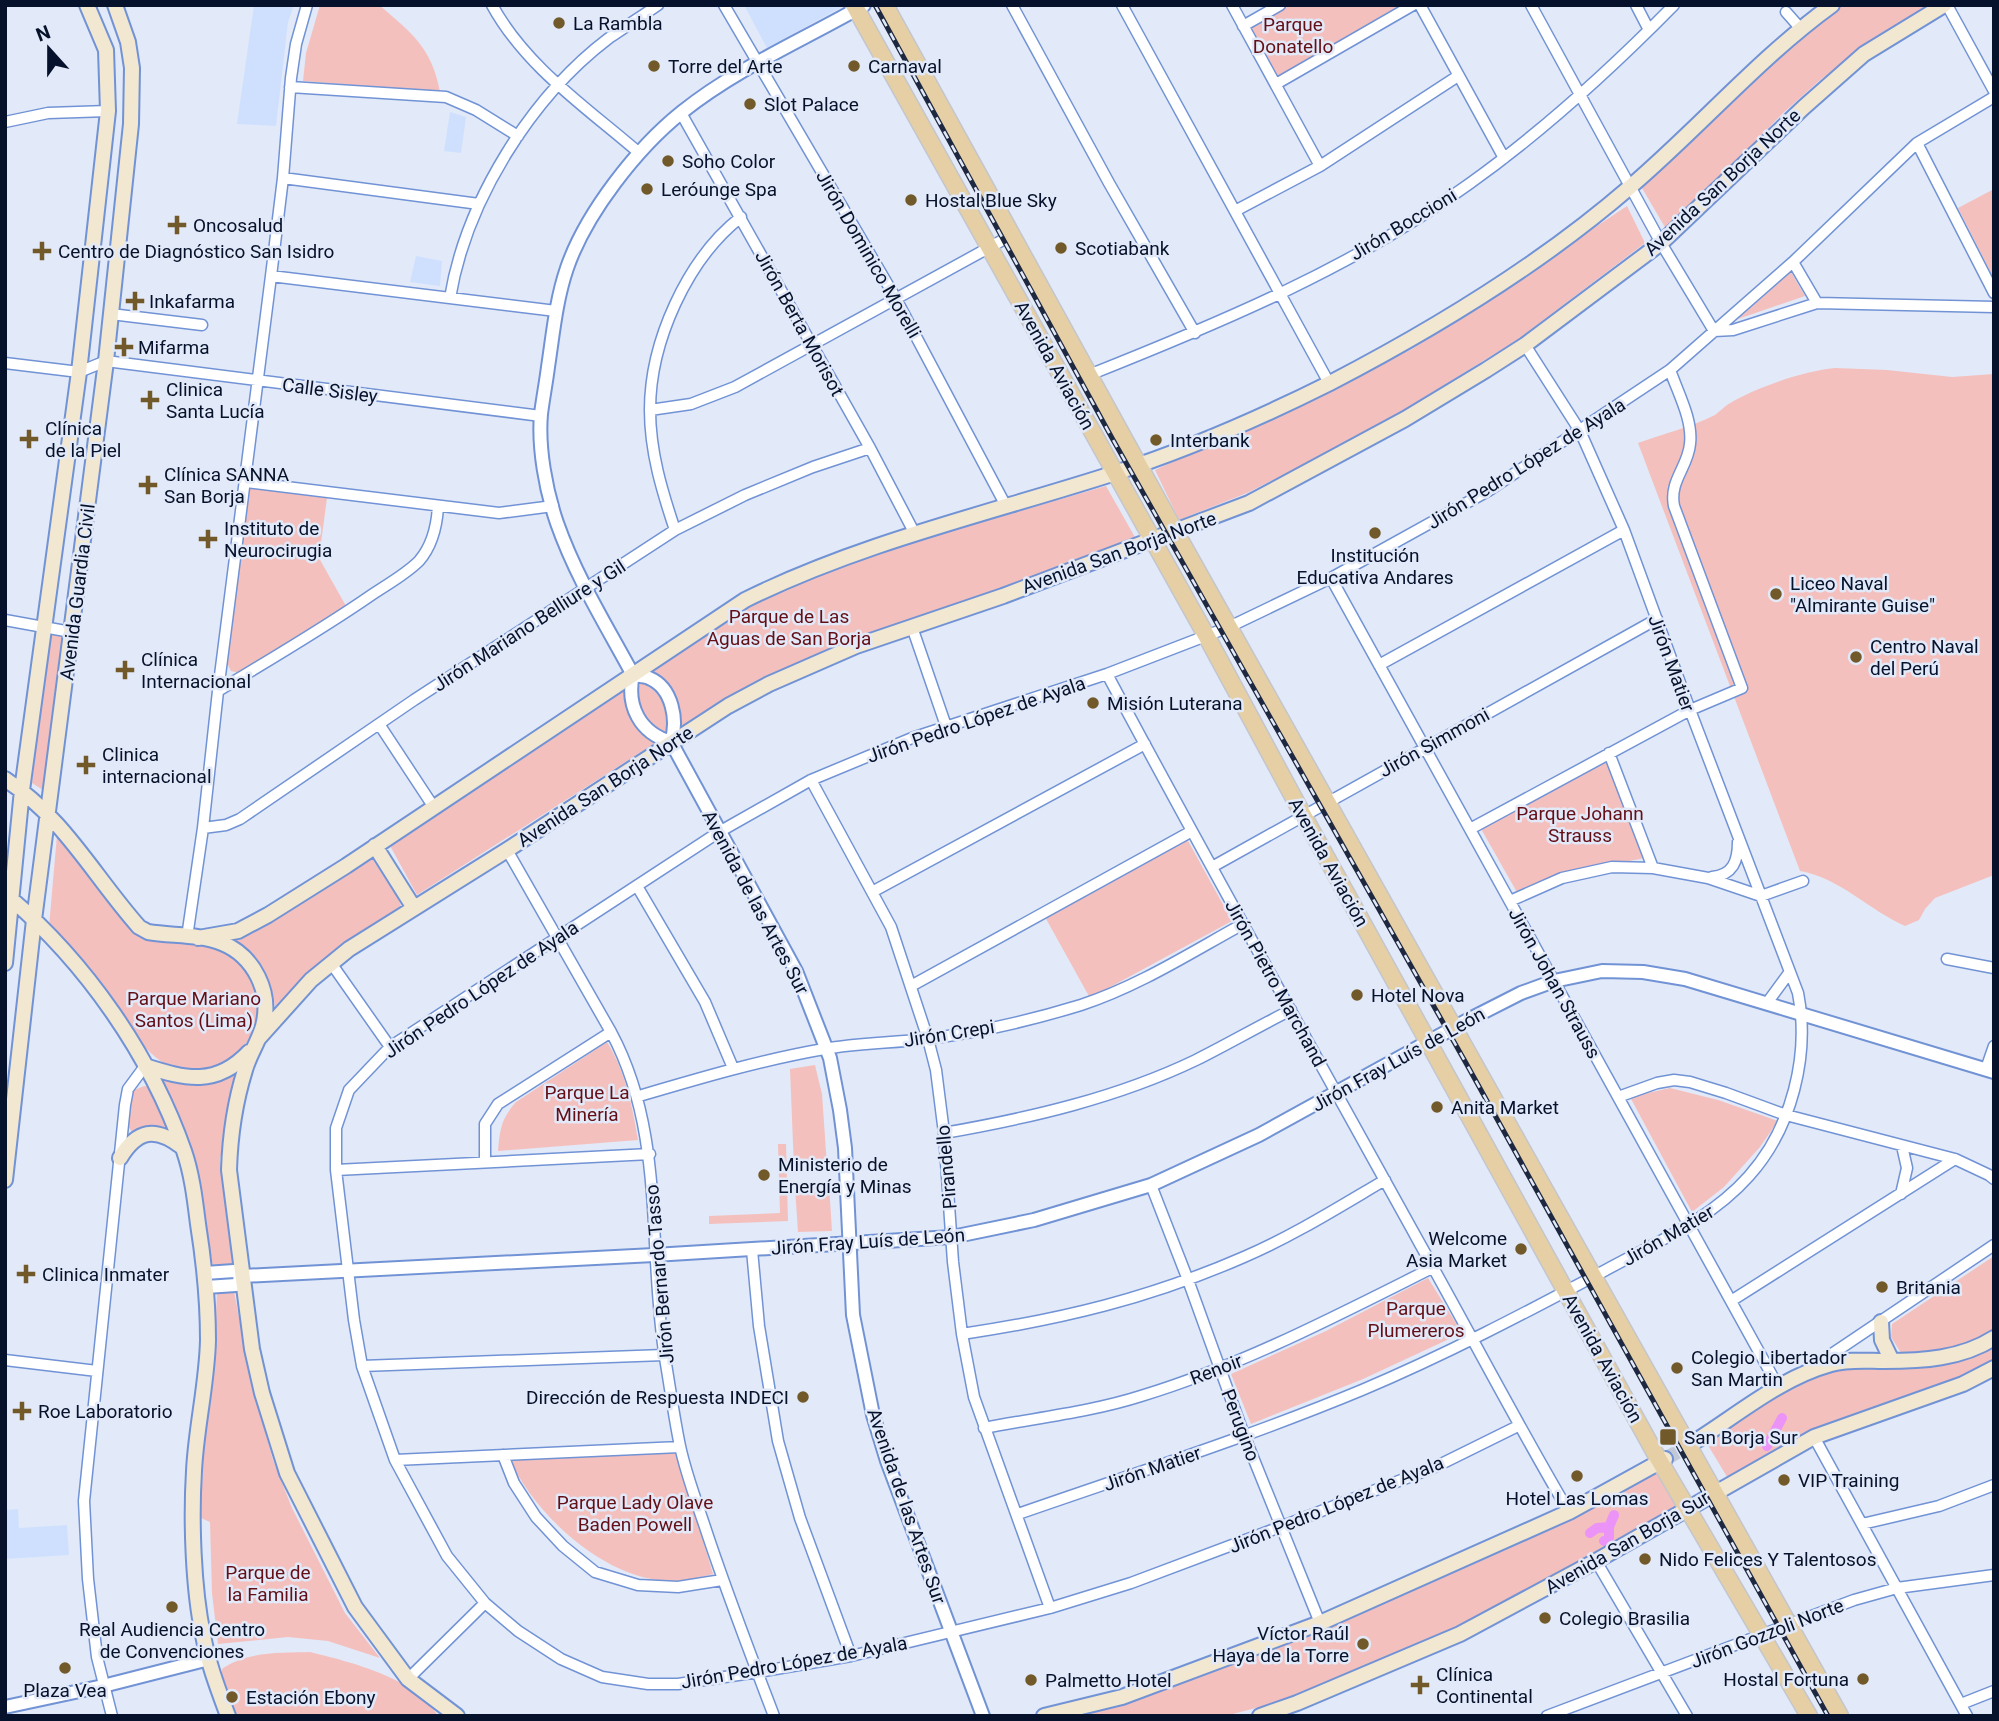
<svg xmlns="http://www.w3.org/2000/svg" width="1999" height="1721" viewBox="0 0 1999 1721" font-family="Roboto,sans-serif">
	<rect width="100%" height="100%" fill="#e2e9f8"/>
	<path fill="#cfe0ff" d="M254,5H294L288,22L276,126L237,124Z
		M744,5H838L840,8L767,48Z
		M450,112L466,117L461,153L444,151Z
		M416,256L442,261L440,286L410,282Z
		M18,1509L19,1528L67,1525L69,1555L5,1559V1510Z"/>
	<path fill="#f4c0bd" d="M320,5H379C412,33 432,48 440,92L303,81L306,53Z
		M1289,5H1401L1278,77L1250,26Z
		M1840,5H1932L1851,56L1819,81L1782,114L1727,171L1666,229L1642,188L1795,40Z
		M1994,189V279L1958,208Z
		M1627,206L1645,243L1517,340L1368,432L1247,493L1179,520L1155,470L1412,349Z
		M1791,272L1805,296L1738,319Z
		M1835,368L1887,370L1952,377L1994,374V875L1935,898L1925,909L1919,920L1905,926C1869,910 1840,878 1800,871L1638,443C1663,434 1691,427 1715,415C1719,412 1723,408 1727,405C1754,388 1803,371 1835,368Z
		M1106,486L1136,539L824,652L764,679L682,728L679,712L673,697L650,673L723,620L774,593L877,554L960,528Z
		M250,488L327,498L319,558L346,606L239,673L231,671L227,663Z
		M50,630L63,633L46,792L32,783Z
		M640,684H644C661,693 674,713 667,732H661C647,721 633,703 640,684Z
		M624,688C627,717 631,725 655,743L417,895L388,842Z
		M1607,760L1645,858L1561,874L1518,894L1480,827Z
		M57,835L135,933C165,945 204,938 232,958C297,1004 229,1102 162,1062C140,1048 120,1013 104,992C87,970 67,949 49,927Z
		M1187,839L1232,921L1090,998L1045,917Z
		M371,857L398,898L401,906C356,936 313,969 275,1007C272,977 257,956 233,938Z
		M607,1042C626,1073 632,1105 638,1140L498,1151C500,1129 501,1119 516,1102Z
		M815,1065L822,1094L827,1166L794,1168L790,1069Z
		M237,1072L220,1160L235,1265L213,1267L197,1175L184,1132L159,1075C185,1087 212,1085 237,1072Z
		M144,1086L150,1087L166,1125L163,1129L150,1127L132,1132L127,1125L132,1091Z
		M1670,1088L1718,1100L1778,1121L1760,1147L1724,1187L1692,1212L1630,1097Z
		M778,1144H786L788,1221L709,1224V1216L780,1213Z
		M829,1185L832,1231L798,1232L795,1187Z
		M1994,1256V1334L1968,1347L1908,1355L1901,1353L1891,1337L1892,1324Z
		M1428,1278L1462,1333L1363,1379L1251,1424L1231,1374L1326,1331Z
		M217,1291H234L251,1381L273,1460L292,1508L345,1613L380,1658L328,1641L288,1637L218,1644L212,1593L210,1522L201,1518L204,1429L214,1367Z
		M1994,1345V1359L1968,1376L1729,1480L1706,1442L1777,1394L1807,1378L1839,1369L1908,1366L1964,1359Z
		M677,1453L713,1574C701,1577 688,1581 676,1581C609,1584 535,1516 509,1458Z
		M1656,1469L1678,1509L1459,1628L1271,1704L1225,1716H1067L1201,1674L1321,1631L1568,1520Z
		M310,1652C350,1662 417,1678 438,1716H237L222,1674V1669C246,1651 282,1653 310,1652Z"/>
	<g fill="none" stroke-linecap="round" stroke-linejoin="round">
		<path stroke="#eb93f7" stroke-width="10" d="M1767,1446L1782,1418
			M1590,1533L1597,1528L1609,1527
			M1604,1541L1609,1538V1527L1614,1515"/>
		<path stroke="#c1c9d9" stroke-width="14" stroke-dasharray="14 7" stroke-linecap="butt" d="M1665,1459L1686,1447"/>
		<defs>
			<path id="minor" d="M492,5C526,67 586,107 638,152
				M724,5L895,297L1006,506
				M1012,5L1109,183L1195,333
				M1122,5L1329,383
				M1232,5L1320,166
				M1420,5L1504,158
				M1531,5L1661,243L1714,331L1733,330L1817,303L1994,307
				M1636,5L1649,30
				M1947,5L1994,91
				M1786,12L1801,29
				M1243,26L1280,5
				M1276,84L1413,5
				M290,87L446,97L476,110L518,136
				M681,113L870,448L915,534
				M5,122L48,113L108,111
				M1917,143L1994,293
				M283,178L479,204
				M1235,211L1320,166L1458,76
				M1793,262L1817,303
				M271,276L556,311
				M450,298C466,201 531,97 609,38C625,27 642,16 658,5
				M111,314L202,325
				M5,363L79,372L106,361L541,416
				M1089,375C1220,323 1354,267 1469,184C1542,132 1611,69 1674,5
				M650,410L691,404L735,387L1012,235
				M246,482L499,513L553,506
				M675,530C662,491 650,452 650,410C650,342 687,259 741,217
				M1331,578L1779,1388
				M5,620L71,632
				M912,627L946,726
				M1379,665L1624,530
				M1107,674C1209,865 1315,1054 1420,1244C1470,1333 1517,1424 1569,1512
				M218,691C269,660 321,630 370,596C386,585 405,575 419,561C432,546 437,525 438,506
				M379,724L433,806
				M1609,753L1653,868
				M811,780L891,927L928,1039L936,1070L944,1133L953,1262L962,1334L974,1397L1050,1608
				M203,828L226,825L240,819L414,700L675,530L745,495L813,467L870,448
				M1470,829L1690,710L1742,688L1674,506C1669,481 1688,467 1690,444C1693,420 1678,393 1670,370
				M507,850L611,1032C666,1134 647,1247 665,1358C670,1387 674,1417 680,1446C686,1474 696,1500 705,1527C726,1591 750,1653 774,1716
				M1212,867L1657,619
				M1712,877C1733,875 1738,861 1738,842
				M637,886L705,1002L733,1068
				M872,892L1145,744
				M1510,901L1562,878L1612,867L1653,868L1708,878L1761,896L1803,881
				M187,937L203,828L218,691L271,276L283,178L291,78L296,44L307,5
				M1947,959L1994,968
				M331,963L390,1047
				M911,986L1192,831
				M1767,1003L1789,973
				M1986,1069L1994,1046
				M639,1096C700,1078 761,1060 824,1049C858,1043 892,1043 925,1039C977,1033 1032,1020 1081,1005C1139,986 1190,953 1243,924
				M1618,1097L1657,1083L1674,1080L1690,1082L1726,1093L1786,1115L1955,1159L1989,1175L1994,1179
				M944,1133C1030,1118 1117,1098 1196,1060C1228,1044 1259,1026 1291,1010
				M485,1162V1124L498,1104L611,1032
				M336,1170L650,1154
				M1151,1185L1188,1280L1244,1435L1320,1623
				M1901,1194L1907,1168L1902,1146
				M752,1250L759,1326L778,1441L800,1518L851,1656
				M1731,1301L1955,1159
				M962,1334C1063,1319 1150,1298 1244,1257C1293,1236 1339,1207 1385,1180
				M5,1360L97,1371
				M1817,1364L1994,1245
				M362,1366L664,1355
				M1518,1426L1435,1467L1280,1527L1131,1583L1050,1608L851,1656L758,1672L678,1684H648L602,1677L561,1659L518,1631L485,1603L447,1556L395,1460L362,1366L354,1320L336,1170V1128L349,1090L390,1047L719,832L811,780L912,738L1107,674L1229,627L1331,578L1488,491L1670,370L1793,262L1917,143L1994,97
				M984,1428C1035,1418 1091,1412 1141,1396C1243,1365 1338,1315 1434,1267
				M1814,1437L1967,1716
				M503,1455L514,1483L536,1517L563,1546L595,1572L638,1585L678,1587L722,1580
				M395,1460L680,1447
				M1018,1514C1133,1474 1249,1437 1362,1390C1445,1355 1525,1313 1604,1271C1655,1243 1710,1220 1749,1176C1792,1128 1810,1055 1798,993L1690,710L1624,530L1580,431L1525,345
				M1862,1524L1939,1506L1994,1485
				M1596,1561L1687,1716
				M408,1679L485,1603
				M1961,1704L1994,1691
				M112,1716L97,1657L88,1579L84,1501L125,1105L128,1089L145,1066
				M1547,1716L1854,1600L1897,1588L1994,1575"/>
			<path id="tertiary" d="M633,675C638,676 645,676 649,678C673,688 678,721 671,742
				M671,742L796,971L830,1058L840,1110L845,1148L853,1315L873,1415L887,1461L983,1716
				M671,742C640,733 626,706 633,675C606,625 576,577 557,523C546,491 538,448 541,414C543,398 546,383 548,367C553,334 556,300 567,268C586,213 637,148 682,112C737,68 803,40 864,5
				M205,1273L234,1271L243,1276L654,1255L952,1237L1034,1220L1151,1185L1259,1135L1466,1021L1521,993L1554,981L1602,971L1643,972L1685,979L1994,1072
				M206,1287L236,1285L243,1276
				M5,1707L103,1686L209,1659"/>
			<path id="secondary" d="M5,779C65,819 93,875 139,927L148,932C172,936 199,934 222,943C254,956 272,992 263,1026C259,1041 249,1055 245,1070C235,1102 230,1137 229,1170L252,1349L262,1393L287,1473L355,1607L408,1679L457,1716
				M375,846L414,908
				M9,897C86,963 150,1054 184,1151C192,1174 195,1200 198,1224C204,1262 208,1301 208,1340C207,1384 196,1428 194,1471C191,1520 193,1587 203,1635C208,1663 218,1689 228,1716
				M198,938L238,931L268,915L346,866L745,600C862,542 991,513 1115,473C1189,449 1260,418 1330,383C1436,328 1540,265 1630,187C1698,129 1760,57 1832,5
				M5,963L22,790L79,372L108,111L106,50L87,5
				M258,1039L311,980L349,949L507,850L728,706L769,684L856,646L1003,596L1249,503L1405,419L1486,370L1525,345L1661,243L1804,107L1864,54L1944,5
				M145,1066C186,1079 216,1087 249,1052
				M120,1158C137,1130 155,1126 182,1147
				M5,1180L34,920L106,361L131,124L132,68L128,42L115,5
				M1881,1322L1882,1340L1892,1361
				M1686,1447C1733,1419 1777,1379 1831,1364C1848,1359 1867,1361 1884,1361C1922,1361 1961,1359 1994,1338
				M1044,1716L1122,1697L1320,1623L1569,1512L1665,1459
				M1260,1716L1297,1703L1460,1634L1596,1561L1814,1437L1963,1384L1994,1368"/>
			<path id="primary" d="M854,5L1207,637L1303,815L1655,1453L1809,1716
				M885,5L1170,522L1840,1716"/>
		</defs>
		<use href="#minor" stroke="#7193d5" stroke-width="13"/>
		<use href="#tertiary" stroke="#7193d5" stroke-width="16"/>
		<use href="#secondary" stroke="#7193d5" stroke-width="18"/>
		<use href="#primary" stroke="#c3c6cc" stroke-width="19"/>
		<use href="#minor" stroke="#fff" stroke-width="10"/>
		<use href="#tertiary" stroke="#fff" stroke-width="12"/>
		<use href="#secondary" stroke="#f2e7d1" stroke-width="14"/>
		<use href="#primary" stroke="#e6cfa4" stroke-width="16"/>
		<defs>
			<path id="rail" d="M875,5L1112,438L1466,1063L1828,1716"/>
		</defs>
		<use href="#rail" stroke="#1e2941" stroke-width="5"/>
		<use href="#rail" stroke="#e2e9f8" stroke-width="2.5" stroke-dasharray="8" stroke-linecap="butt"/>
	</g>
	<g fill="#71592a" stroke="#e2e9f8" stroke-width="2.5">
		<circle cx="559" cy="23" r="7"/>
		<circle cx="654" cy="66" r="7"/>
		<circle cx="854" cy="66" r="7"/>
		<circle cx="750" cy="104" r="7"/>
		<circle cx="668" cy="161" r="7"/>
		<circle cx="647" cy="189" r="7"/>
		<circle cx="911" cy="200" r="7"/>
		<path d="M173.5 214.5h7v7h7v7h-7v7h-7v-7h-7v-7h7z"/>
		<circle cx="1061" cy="248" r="7"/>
		<path d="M38.5 240.5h7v7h7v7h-7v7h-7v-7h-7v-7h7z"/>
		<path d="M131.5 290.5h7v7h7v7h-7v7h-7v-7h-7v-7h7z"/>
		<path d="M120.5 336.5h7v7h7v7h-7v7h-7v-7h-7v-7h7z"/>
		<path d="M146.5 389.5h7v7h7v7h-7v7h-7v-7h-7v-7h7z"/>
		<path d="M25.5 428.5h7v7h7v7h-7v7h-7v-7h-7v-7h7z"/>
		<circle cx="1156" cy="440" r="7"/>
		<path d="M144.5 474.5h7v7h7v7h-7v7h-7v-7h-7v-7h7z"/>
		<circle cx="1375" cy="533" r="7"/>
		<path d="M204.5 528.5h7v7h7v7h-7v7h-7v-7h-7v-7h7z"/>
		<circle cx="1776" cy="594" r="7"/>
		<circle cx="1856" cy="657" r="7"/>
		<path d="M121.5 659.5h7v7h7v7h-7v7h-7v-7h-7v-7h7z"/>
		<circle cx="1093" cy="703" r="7"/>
		<path d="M82.5 754.5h7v7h7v7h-7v7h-7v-7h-7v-7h7z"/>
		<circle cx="1357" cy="995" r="7"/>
		<circle cx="1437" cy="1107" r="7"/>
		<circle cx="764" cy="1175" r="7"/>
		<circle cx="1521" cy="1249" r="7"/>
		<path d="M22.5 1263.5h7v7h7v7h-7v7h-7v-7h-7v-7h7z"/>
		<circle cx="1882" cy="1287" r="7"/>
		<circle cx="1677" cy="1368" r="7"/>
		<circle cx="803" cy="1397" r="7"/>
		<path d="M18.5 1400.5h7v7h7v7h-7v7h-7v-7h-7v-7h7z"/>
		<rect x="1659" y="1428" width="18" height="18" rx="3.5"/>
		<circle cx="1577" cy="1476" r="7"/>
		<circle cx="1784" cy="1480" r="7"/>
		<circle cx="1645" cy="1559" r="7"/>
		<circle cx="172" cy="1607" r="7"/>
		<circle cx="1545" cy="1618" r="7"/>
		<circle cx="1363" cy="1644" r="7"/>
		<circle cx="65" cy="1668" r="7"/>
		<circle cx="1863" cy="1679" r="7"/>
		<circle cx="1031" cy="1680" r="7"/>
		<path d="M1416.5 1674.5h7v7h7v7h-7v7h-7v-7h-7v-7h7z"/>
		<circle cx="232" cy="1697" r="7"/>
	</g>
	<g text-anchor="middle" stroke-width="5" stroke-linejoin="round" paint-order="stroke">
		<g font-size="19" fill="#06122b" stroke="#e2e9f8" text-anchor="start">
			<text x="573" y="30">La Rambla</text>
			<text x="668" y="73">Torre del Arte</text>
			<text x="868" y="73">Carnaval</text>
			<text x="764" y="111">Slot Palace</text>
			<text x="682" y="168">Soho Color</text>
			<text x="661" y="196">Leróunge Spa</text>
			<text x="925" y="207">Hostal Blue Sky</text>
			<text x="193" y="232">Oncosalud</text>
			<text x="1075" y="255">Scotiabank</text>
			<text x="58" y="258">Centro de Diagnóstico San Isidro</text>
			<text x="149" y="308">Inkafarma</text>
			<text x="138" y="354">Mifarma</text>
			<text x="166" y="396">Clinica<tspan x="166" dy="22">Santa Lucía</tspan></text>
			<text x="45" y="435">Clínica<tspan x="45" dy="22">de la Piel</tspan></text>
			<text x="1170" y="447">Interbank</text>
			<text x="164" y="481">Clínica SANNA<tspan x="164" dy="22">San Borja</tspan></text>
			<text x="224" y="535">Instituto de<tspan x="224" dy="22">Neurocirugia</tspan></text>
			<text x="1375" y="562" text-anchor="middle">Institución<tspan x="1375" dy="22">Educativa Andares</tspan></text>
			<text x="1790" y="590">Liceo Naval<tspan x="1790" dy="22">"Almirante Guise"</tspan></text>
			<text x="1870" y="653">Centro Naval<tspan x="1870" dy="22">del Perú</tspan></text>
			<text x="141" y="666">Clínica<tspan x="141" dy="22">Internacional</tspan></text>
			<text x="1107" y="710">Misión Luterana</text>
			<text x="102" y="761">Clinica<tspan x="102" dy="22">internacional</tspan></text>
			<text x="1371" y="1002">Hotel Nova</text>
			<text x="1451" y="1114">Anita Market</text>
			<text x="778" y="1171">Ministerio de<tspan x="778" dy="22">Energía y Minas</tspan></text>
			<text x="1507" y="1245" text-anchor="end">Welcome<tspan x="1507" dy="22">Asia Market</tspan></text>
			<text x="42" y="1281">Clinica Inmater</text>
			<text x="1896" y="1294">Britania</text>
			<text x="1691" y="1364">Colegio Libertador<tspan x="1691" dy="22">San Martin</tspan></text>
			<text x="789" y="1404" text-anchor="end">Dirección de Respuesta INDECI</text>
			<text x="38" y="1418">Roe Laboratorio</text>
			<text x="1684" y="1444">San Borja Sur</text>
			<text x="1798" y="1487">VIP Training</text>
			<text x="1577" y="1505" text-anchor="middle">Hotel Las Lomas</text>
			<text x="1659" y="1566">Nido Felices Y Talentosos</text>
			<text x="1559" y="1625">Colegio Brasilia</text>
			<text x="172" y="1636" text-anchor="middle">Real Audiencia Centro<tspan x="172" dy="22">de Convenciones</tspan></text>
			<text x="1349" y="1640" text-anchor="end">Víctor Raúl<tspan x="1349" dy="22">Haya de la Torre</tspan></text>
			<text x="1436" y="1681">Clínica<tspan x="1436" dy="22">Continental</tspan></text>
			<text x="1849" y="1686" text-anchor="end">Hostal Fortuna</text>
			<text x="1045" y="1687">Palmetto Hotel</text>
			<text x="65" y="1697" text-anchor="middle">Plaza Vea</text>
			<text x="246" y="1704">Estación Ebony</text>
		</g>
		<g font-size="19" fill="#640f16" stroke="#e2e9f8">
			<text x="1293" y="31">Parque<tspan x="1293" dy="22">Donatello</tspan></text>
			<text x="789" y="623">Parque de Las<tspan x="789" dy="22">Aguas de San Borja</tspan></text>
			<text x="1580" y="820">Parque Johann<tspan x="1580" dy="22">Strauss</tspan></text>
			<text x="194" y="1005">Parque Mariano<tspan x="194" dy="22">Santos (Lima)</tspan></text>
			<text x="587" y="1099">Parque La<tspan x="587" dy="22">Minería</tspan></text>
			<text x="1416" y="1315">Parque<tspan x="1416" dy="22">Plumereros</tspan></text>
			<text x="635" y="1509">Parque Lady Olave<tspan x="635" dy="22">Baden Powell</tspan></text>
			<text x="268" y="1579">Parque de<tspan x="268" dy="22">la Familia</tspan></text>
		</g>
		<g font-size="19" fill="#06122b" stroke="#e2e9f8">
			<text transform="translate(1722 182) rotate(-43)" y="7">Avenida San Borja Norte</text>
			<text transform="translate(1403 224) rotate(-31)" y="7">Jirón Boccioni</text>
			<text transform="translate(869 254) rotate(60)" y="7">Jirón Dominico Morelli</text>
			<text transform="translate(800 323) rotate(61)" y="7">Jirón Berta Morisot</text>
			<text transform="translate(1055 365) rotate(61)" y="7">Avenida Aviación</text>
			<text transform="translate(330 390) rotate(7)" y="7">Calle Sisley</text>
			<text transform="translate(1526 463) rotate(-32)" y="7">Jirón Pedro López de Ayala</text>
			<text transform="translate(1119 552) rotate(-20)" y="7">Avenida San Borja Norte</text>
			<text transform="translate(77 592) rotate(-83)" y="7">Avenida Guardia Civil</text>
			<text transform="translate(529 625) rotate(-33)" y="7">Jirón Mariano Belliure y Gil</text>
			<text transform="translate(1672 663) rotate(70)" y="7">Jirón Matier</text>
			<text transform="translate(976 719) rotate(-19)" y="7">Jirón Pedro López de Ayala</text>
			<text transform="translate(1434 742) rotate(-29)" y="7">Jirón Simmoni</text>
			<text transform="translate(605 786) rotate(-33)" y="7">Avenida San Borja Norte</text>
			<text transform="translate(1329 862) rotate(61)" y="7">Avenida Aviación</text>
			<text transform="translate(756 902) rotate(62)" y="7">Avenida de las Artes Sur</text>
			<text transform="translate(1276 983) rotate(61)" y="7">Jirón Pietro Marchand</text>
			<text transform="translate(1555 983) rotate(61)" y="7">Jirón Johan Strauss</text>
			<text transform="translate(481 989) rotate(-34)" y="7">Jirón Pedro López de Ayala</text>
			<text transform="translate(949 1033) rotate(-9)" y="7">Jirón Crepi</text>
			<text transform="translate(1398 1059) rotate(-29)" y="7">Jirón Fray Luís de León</text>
			<text transform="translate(946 1167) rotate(-95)" y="7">Pirandello</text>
			<text transform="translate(1668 1235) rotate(-30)" y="7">Jirón Matier</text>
			<text transform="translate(868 1241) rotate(-4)" y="7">Jirón Fray Luís de León</text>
			<text transform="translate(659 1274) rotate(-95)" y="7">Jirón Bernardo Tasso</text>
			<text transform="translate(1603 1358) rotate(61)" y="7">Avenida Aviación</text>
			<text transform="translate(1216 1369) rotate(-21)" y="7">Renoir</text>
			<text transform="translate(1241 1425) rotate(69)" y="7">Perugino</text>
			<text transform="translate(1152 1468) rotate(-19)" y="7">Jirón Matier</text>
			<text transform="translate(1336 1504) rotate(-22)" y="7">Jirón Pedro López de Ayala</text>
			<text transform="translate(907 1506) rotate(71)" y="7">Avenida de las Artes Sur</text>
			<text transform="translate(1627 1542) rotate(-30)" y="7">Avenida San Borja Sur</text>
			<text transform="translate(1767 1633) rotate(-21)" y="7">Jirón Gozzoli Norte</text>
			<text transform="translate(794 1662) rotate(-10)" y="7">Jirón Pedro López de Ayala</text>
		</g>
	</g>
	<rect width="1999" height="1721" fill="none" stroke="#06122b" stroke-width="14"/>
	<g transform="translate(49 49) rotate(339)" stroke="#e2e9f8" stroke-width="5" paint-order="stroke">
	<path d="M0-5L12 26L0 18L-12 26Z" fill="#06122b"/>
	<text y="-10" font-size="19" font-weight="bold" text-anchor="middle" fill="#06122b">N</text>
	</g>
</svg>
